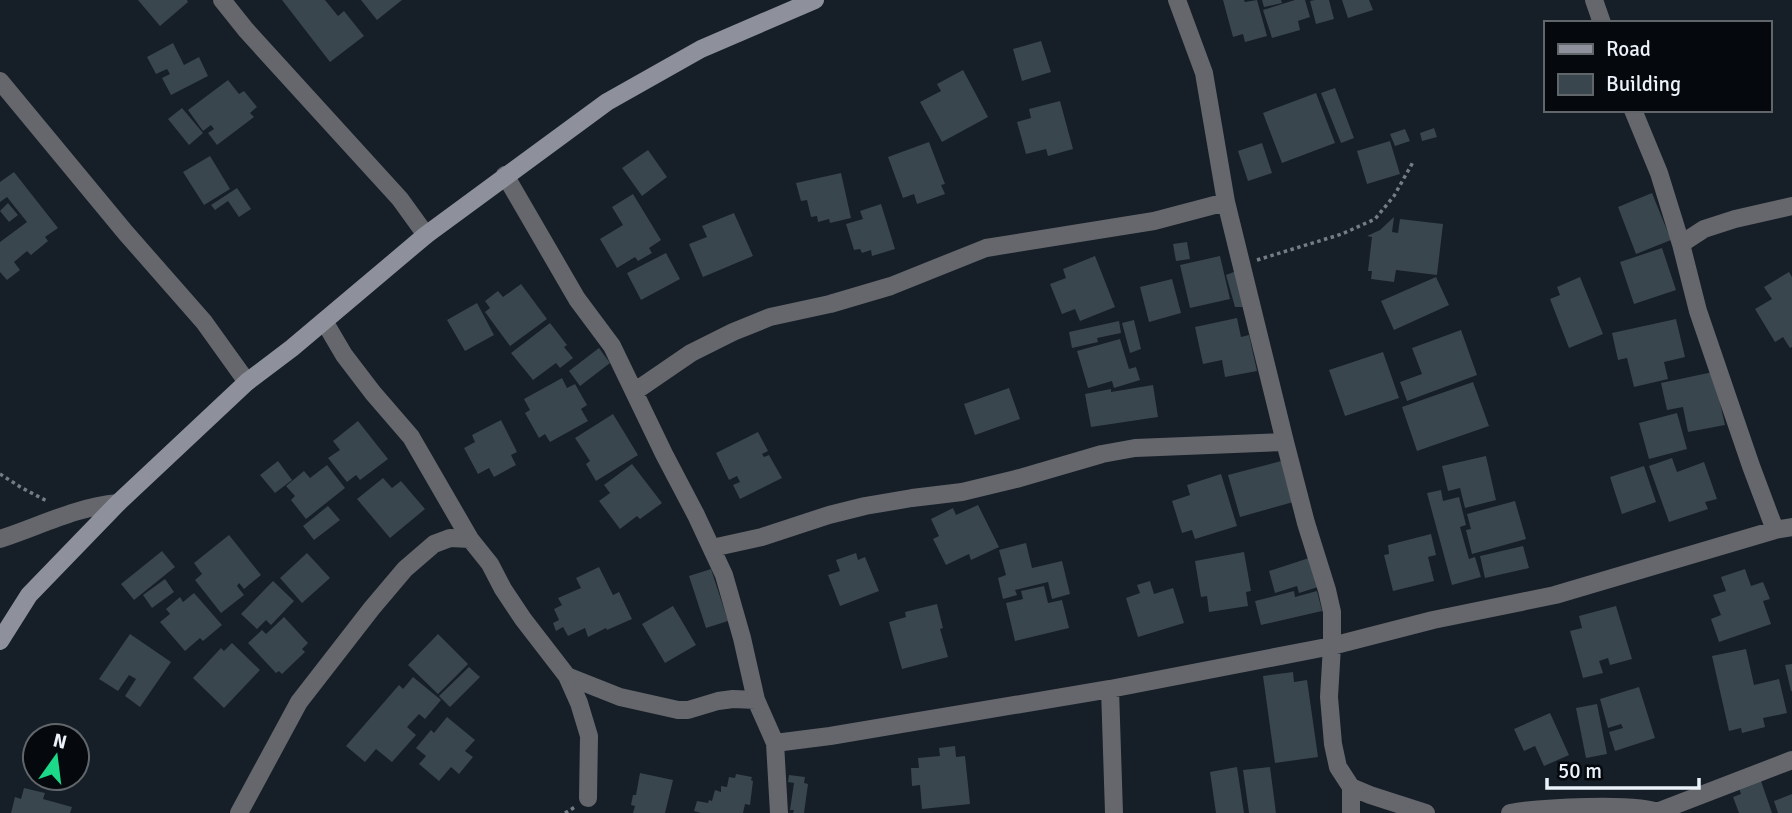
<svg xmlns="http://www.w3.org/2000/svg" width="1792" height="813" viewBox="0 0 1792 813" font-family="Signika,sans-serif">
	<rect width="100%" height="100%" fill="#161e27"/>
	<path fill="#39464e" d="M138,0H187L188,2L160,26Z
		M282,0H325L338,16L344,11L364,36L330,62Z
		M361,0H402L377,20Z
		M1223,0H1244L1245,2L1257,0L1267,36L1245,42L1243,34L1233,37Z
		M1262,0H1281L1282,3L1264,7Z
		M1295,0H1305L1310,17L1298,21L1300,30L1272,38L1263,10Z
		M1315,0H1329L1334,19L1316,24L1310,1Z
		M1342,0H1369L1373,10L1348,18Z
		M1041,41L1051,72L1022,81L1013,49Z
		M173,43L184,65L199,57L208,76L171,95L162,78L170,74L167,69L156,74L147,57Z
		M963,70L988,117L942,142L920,102L941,91L937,84Z
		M228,80L239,94L244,91L257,107L250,113L254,117L217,145L208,133L214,129L211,125L203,131L188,110Z
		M1335,88L1354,138L1341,143L1321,93Z
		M1316,93L1335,143L1282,163L1263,113Z
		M1060,101L1073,149L1048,156L1046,149L1026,154L1017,122L1031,118L1029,109Z
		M182,108L203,133L189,145L168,119Z
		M1434,128L1437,137L1422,141L1420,133Z
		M1405,129L1410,141L1395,146L1390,134Z
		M1390,141L1400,174L1367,184L1357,151Z
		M929,142L945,184L941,185L945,194L917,204L914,194L903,198L888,157Z
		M1262,143L1272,173L1248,181L1238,151Z
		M648,150L667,177L642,196L622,168Z
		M210,156L230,189L204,205L183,172Z
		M14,172L58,228L45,237L48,241L31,255L27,251L14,262L20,270L7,280L0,272V242L27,222L7,197L0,202V182Z
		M841,173L851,218L830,223L829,219L818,222L817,216L811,217L807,200L801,201L796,183Z
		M237,188L251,209L239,217L228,201L215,210L211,205Z
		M1652,193L1671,240L1636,254L1618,207Z
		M633,194L661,240L649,248L652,253L638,261L635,257L617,268L600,239L623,225L612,207Z
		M8,203L18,215L9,222L0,211Z
		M881,204L895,249L872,256L871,250L862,253L860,249L854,250L846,224L863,219L860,211Z
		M734,213L753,256L703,277L689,244L707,237L702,226Z
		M1394,217L1392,232L1398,233L1400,219L1443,224L1437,275L1396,270L1394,282L1371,279L1372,271H1368L1372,237L1367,236L1380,230Z
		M1187,242L1190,259L1176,261L1173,244Z
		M1662,248L1676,290L1634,304L1620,262Z
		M666,253L680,279L641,300L627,273Z
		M1095,256L1115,307L1080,321L1075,309L1062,314L1050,284L1066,278L1063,269Z
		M1220,256L1230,299L1190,308L1180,265Z
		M1239,270L1245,307H1235L1226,275Z
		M1789,272L1792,277V347L1790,348L1783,337L1775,342L1755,309L1772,299L1764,287Z
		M1436,277L1449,305L1394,330L1381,301Z
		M1580,277L1603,334L1569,348L1550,299L1560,295L1557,287Z
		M1172,279L1181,313L1149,322L1140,287Z
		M521,284L547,319L510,346L485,312L490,308L485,301L498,291L503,297Z
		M477,303L494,335L465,351L447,320Z
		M1237,318L1241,337L1249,335L1257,371L1225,377L1222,360L1203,364L1195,327Z
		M1676,319L1685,357L1664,362L1668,379L1634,387L1627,358L1618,360L1612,333Z
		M1134,320L1141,349L1130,353L1122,323Z
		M1119,321L1121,333L1097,338L1098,342L1072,348L1069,332Z
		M550,323L567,345L564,347L573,358L560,368L556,363L533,380L511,353Z
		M1461,330L1477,375L1407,401L1400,382L1422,374L1412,348Z
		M1120,339L1129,369L1136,367L1140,380L1114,388L1112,381L1088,388L1077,351Z
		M599,348L610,363L580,386L569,371Z
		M1383,352L1399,398L1345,416L1329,370Z
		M1713,372L1725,425L1688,432L1683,407L1667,410L1661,383Z
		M562,378L567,388L575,384L587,405L581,409L588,421L550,442L545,434L539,438L525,413L530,410L524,399Z
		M1473,382L1489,426L1417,451L1402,407Z
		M1153,385L1158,417L1091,427L1085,394L1111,389V392Z
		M1009,388L1020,419L975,435L964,404Z
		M1677,413L1687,449L1649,459L1639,423Z
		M613,414L638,455L596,481L586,464L590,461L575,438Z
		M501,420L517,452L511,455L516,465L494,477L489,468L478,474L464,448L475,442L472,435Z
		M358,421L388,459L360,480L356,475L347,482L328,458L340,450L333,441Z
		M758,432L768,451L762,454L764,457L769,455L782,478L740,499L733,485L740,482L737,476L729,480L716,453Z
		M1486,456L1496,500L1465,508L1460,488L1448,491L1442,466Z
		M1672,458L1677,472L1704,462L1717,499L1705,502L1708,509L1669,522L1649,466Z
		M1285,460L1297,501L1240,517L1228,475Z
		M278,461L292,480L275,493L260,475Z
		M632,464L662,503L640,519L637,516L620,529L599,501L610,493L604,485Z
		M327,465L345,488L306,519L291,500L295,496L286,486L304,471L310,478Z
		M1644,466L1656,502L1622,514L1610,477Z
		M1221,474L1237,526L1195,539L1192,530L1182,533L1172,501L1190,495L1187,485Z
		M383,478L392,488L401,481L425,509L390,538L357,499Z
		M1441,490L1443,501L1459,497L1466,525L1460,527L1469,559L1475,557L1481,577L1452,585L1427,493Z
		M1515,501L1526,539L1472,554L1466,530L1471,529L1467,514Z
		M978,505L999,547L971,560L969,554L946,565L933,539L939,536L931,519L953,508L956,515Z
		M328,506L340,520L314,540L303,526Z
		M1431,534L1436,555L1428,557L1434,581L1393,591L1384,555L1389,554L1388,545Z
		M229,535L261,575L244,589L239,583L237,586L244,595L221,613L195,580L202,574L194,563Z
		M1026,543L1032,568L1062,561L1070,594L1052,599L1048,582L1015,590L1017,595L1003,599L998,578L1006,575L999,550Z
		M1523,546L1529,568L1485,578L1480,556Z
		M162,551L175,567L134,600L121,584Z
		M1244,552L1251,591L1246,592L1248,606L1209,612L1207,596L1201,597L1195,561Z
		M307,553L330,578L302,603L280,578Z
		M856,553L858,560L865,557L879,591L840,606L828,575L840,571L836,560Z
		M1309,558L1318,587L1299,593L1297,586L1275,593L1269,571Z
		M599,567L613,595L619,592L632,619L607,630L606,628L588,637L585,628L568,636L563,627L556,631L553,623L559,620L554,609L562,605L558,598L581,588L576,578Z
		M711,569L728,621L706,628L689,576Z
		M1745,569L1751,586L1763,582L1770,599L1763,601L1771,624L1719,642L1711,619L1721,615L1713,595L1726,591L1721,577Z
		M165,579L174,592L152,608L143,595Z
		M273,581L294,601L271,625L266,620L257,629L241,614Z
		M1150,581L1154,594L1173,588L1184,623L1138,637L1126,598L1140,593L1137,585Z
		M1044,586L1048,603L1062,600L1069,628L1015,641L1006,603L1023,599L1021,591Z
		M1294,591L1295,597L1317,591L1322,611L1261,625L1255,601Z
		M194,593L222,625L203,641L200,638L185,651L160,622L170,614L166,609L180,597L183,602Z
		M937,604L943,628L940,629L948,657L902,669L889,622L906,617L905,612Z
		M673,606L696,645L665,663L642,624Z
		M1616,606L1632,659L1610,665L1608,658L1599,661L1603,673L1583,678L1570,631L1582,628L1579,616Z
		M284,617L308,643L302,649L305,652L282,674L279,671L276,673L248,643L262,630L266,634Z
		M130,634L171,662L140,707L125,696L136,679L129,675L118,691L99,679Z
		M438,634L468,664L438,694L408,665Z
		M232,643L260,670L224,708L193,678L221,648L224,651Z
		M1746,649L1754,685L1779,679L1787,713L1763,718L1765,727L1742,733L1741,728L1729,731L1712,656Z
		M1792,664V691H1791L1785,665Z
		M469,667L480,677L450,707L439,696Z
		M1293,672L1294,682L1307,680L1318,757L1275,763L1263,676Z
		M413,677L441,700L425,719L419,714L407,727L416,735L392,762L376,749L365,762L346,746L399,685L403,689Z
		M1639,687L1655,738L1615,751L1609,732L1623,728L1621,724L1608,728L1600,699Z
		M1597,704L1607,754L1586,758L1576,708Z
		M1550,713L1569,755L1544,766L1535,746L1524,751L1514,729Z
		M447,717L475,740L465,751L473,757L459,774L451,767L439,781L419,764L426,756L416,748L431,730L434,733Z
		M955,746L956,757L965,756L970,804L922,809L920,785L912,786L911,768H919L918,758L940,756L939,748Z
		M1237,767L1244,813H1216L1210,772Z
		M1270,767L1276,813H1249L1243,770Z
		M640,773L673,780L665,813H633L635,806L631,805L633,795H636Z
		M736,774L752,777L751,780L753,781L750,805L745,804L743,813H701L694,811L697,801L708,803L709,800L712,801L715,790L721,792V786L727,787L729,777L735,778Z
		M789,775L805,777L804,783L808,784L804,813H793L794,810H790L794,783L788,782Z
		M1760,778L1772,813H1739L1733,797L1741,794L1738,785Z
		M24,788L45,793L43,799L72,807L70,813H11L15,797L21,799Z
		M1792,794V813H1778L1774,801Z"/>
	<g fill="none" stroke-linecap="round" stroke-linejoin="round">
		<path stroke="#757c84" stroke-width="3.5" stroke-dasharray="3.5 3.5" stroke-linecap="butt" d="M1257,260L1342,234L1375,219L1394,196L1413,162
			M0,474L22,488L47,501
			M565,813L575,807"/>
		<path stroke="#65676d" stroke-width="18" d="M222,0L246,30L400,199L426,235
			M1177,0L1204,73L1226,202L1285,442L1306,523L1327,590L1332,612V646L1329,697L1333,744L1338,767L1351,787L1370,795L1426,813
			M1594,0L1602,23
			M0,81L125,232L204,322L247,382
			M1633,110L1659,173L1681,244L1698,311L1751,466L1775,530
			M505,175L577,299L612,346L664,454L696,515L724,575L742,638L756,700L775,743L779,813
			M1681,244L1704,229L1735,219L1792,206
			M324,321L344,355L373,393L411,437L470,539L490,564L503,589L523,619L567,676L579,703L589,736L588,798
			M634,392L691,353L733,332L770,317L830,304L891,286L986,248L1154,221L1226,202
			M0,539C40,526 76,507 118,503
			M712,548L762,537L829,515L865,506L912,498L962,492L1016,479L1102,454L1135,448L1285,442
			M567,676L620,697L678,710H688L718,701L733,699L756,700
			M1110,689L1114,813
			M775,743L830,736L1110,689L1332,646L1433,620L1555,595L1775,530L1792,527
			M1657,812L1792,760
			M239,813L299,702L372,608L405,569L434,544L450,538L470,539
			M1351,813V787
			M1510,813C1537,808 1638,802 1659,813"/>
		<path stroke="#8e919b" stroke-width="18" d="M0,641L29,595L118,503L247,382L292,348L426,235L607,102L701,49L815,0"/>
	</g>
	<rect x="1544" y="21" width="228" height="91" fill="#05080c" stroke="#61666b" stroke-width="2"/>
	<rect x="1558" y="44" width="35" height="10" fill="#8e919b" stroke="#61666b" stroke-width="2"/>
	<text x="1606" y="56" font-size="21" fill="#ecf2f9">Road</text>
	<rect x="1558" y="74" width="35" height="21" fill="#39464e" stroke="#61666b" stroke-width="2"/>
	<text x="1606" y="91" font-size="21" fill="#ecf2f9">Building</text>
	<g transform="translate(56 757) rotate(14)"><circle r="33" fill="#05080c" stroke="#61666b" stroke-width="2"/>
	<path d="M0-5L12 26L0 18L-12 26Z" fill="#1bd988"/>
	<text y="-10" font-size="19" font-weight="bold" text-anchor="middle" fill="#ecf2f9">N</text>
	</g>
	<path d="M1547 778v10h152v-10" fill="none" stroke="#ecf2f9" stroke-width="3.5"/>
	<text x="1558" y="778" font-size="21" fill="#ecf2f9" stroke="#05080c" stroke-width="5" paint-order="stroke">50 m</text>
</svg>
